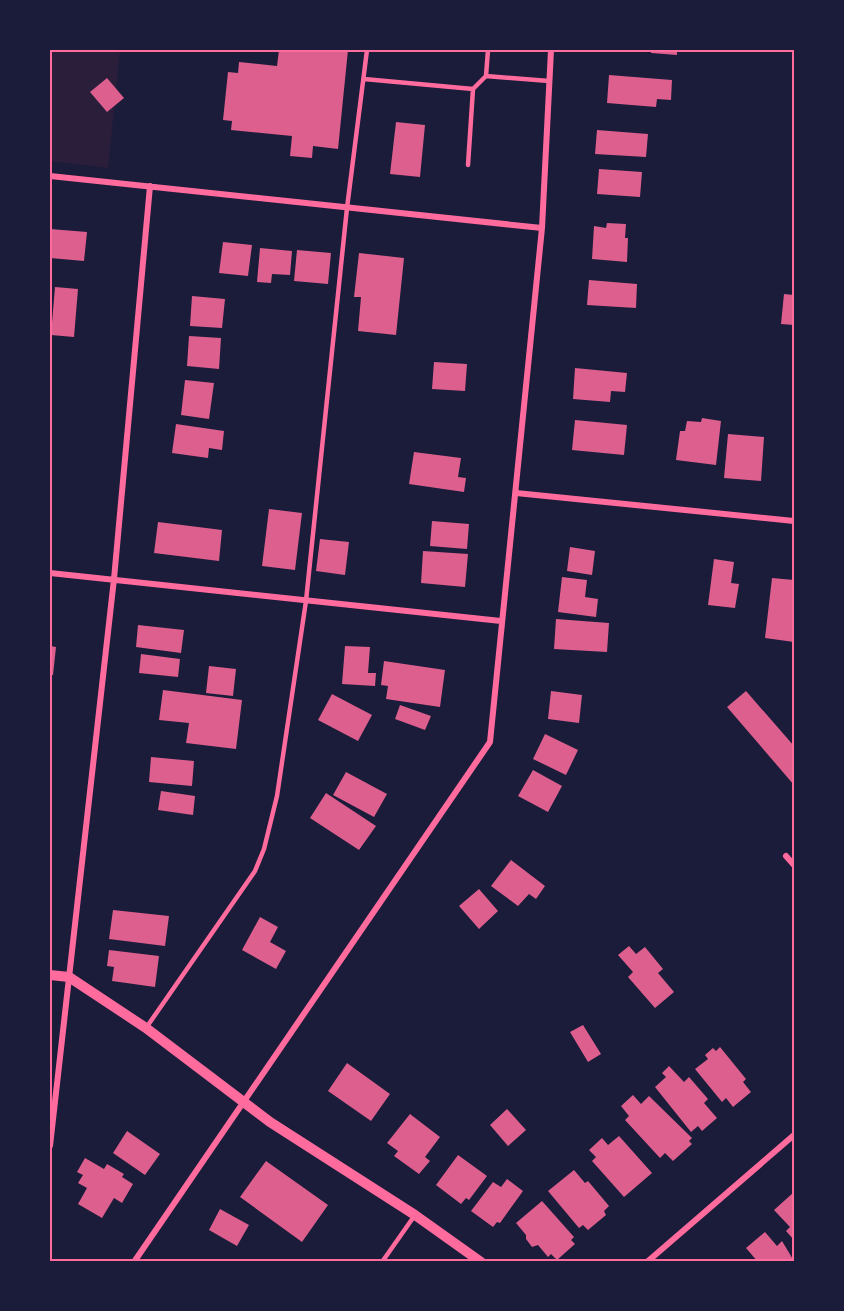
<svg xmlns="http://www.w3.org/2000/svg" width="844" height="1311" viewBox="0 0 844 1311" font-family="Signika,sans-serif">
	<rect width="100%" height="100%" fill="#1b1b3a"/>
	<path fill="#2a1e3b" d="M50,50H120L108,168L50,161Z"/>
	<path fill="#dd5f8e" d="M279,50H348L338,149L313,146L312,158L290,156L292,136L231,130L232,121L223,120L228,72L238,73L239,62L277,66Z
		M651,50H677V55L651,53Z
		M609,75L672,80L671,100L657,99L656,107L607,103Z
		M107,78L124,98L107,112L90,92Z
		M396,122L425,125L420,177L390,174Z
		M597,130L648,134L646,157L595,154Z
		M599,169L642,172L640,197L597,194Z
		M607,223L626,224L625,238H628L627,262L592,259L594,226L606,228Z
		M50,229L87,232L84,261L50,258Z
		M223,242L252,245L248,276L219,273Z
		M260,248L292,251L290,275L272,274L271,283L257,282Z
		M297,250L331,253L328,284L294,281Z
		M359,253L404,258L396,335L358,331L361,297H354Z
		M589,280L637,284L636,308L587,305Z
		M55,287L78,289L74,337L51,335Z
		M784,294L794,295V325L781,324Z
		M192,296L225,299L222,328L190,326Z
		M189,336L221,338L219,369L187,366Z
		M434,362L467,364L465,391L432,389Z
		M575,368L627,373L625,392L611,391L610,402L573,399Z
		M185,380L214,383L209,419L181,415Z
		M702,418L721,421L716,465L676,460L680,431H685L687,421L701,422Z
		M575,420L627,425L624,455L572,450Z
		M176,424L224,431L222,450L209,448L208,458L172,453Z
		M728,434L764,437L761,481L724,478Z
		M414,452L461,458L458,477L466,478L464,492L409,484Z
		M269,509L302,513L295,570L262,566Z
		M432,521L469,524L467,549L430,546Z
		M158,522L222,530L219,561L154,553Z
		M320,539L349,542L345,575L316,571Z
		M570,547L595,551L592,575L567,571Z
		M423,551L468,554L465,587L421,583Z
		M714,559L734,562L731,583L739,584L735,608L708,605Z
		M562,577L587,580L585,597L598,599L596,617L558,612Z
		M772,578L794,580V642L765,638Z
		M556,619L609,623L607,652L554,649Z
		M138,625L184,630L181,653L136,647Z
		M50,646L56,647L53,675H50Z
		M345,646L370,647L368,673H376L375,686L342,684Z
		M141,654L180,659L178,677L139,673Z
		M384,661L445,670L440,707L386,699L388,686L381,685Z
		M209,666L236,669L233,696L206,693Z
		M163,690L242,700L236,749L186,743L189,723L159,720Z
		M551,691L582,695L579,723L548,719Z
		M746,691L794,746V785L727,707Z
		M332,694L372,715L358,741L318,720Z
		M400,705L431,716L425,730L395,719Z
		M545,734L578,750L566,775L533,759Z
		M151,757L194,761L192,786L149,782Z
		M533,770L562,786L548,812L518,796Z
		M346,772L387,794L374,817L333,795Z
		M161,791L195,796L193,815L158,810Z
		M326,793L376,826L359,850L310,818Z
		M511,860L545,886L536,899L529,894L518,906L491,886Z
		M479,889L498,911L479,929L459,906Z
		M113,910L169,916L165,946L109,939Z
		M260,917L278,927L270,942L286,951L276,969L242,950Z
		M629,946L636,954L645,947L663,969L658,973L674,992L655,1008L628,977L633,972L618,955Z
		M109,950L159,956L155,987L112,981L114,967L107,966Z
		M583,1025L601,1054L588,1062L570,1032Z
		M720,1047L746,1079L743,1082L751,1092L733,1107L726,1098L722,1102L695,1069L708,1059L705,1055L713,1048L716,1051Z
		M347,1063L390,1094L371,1121L328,1091Z
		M669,1066L684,1082L689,1077L708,1099L704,1103L717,1118L702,1131L698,1126L691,1132L655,1087L666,1077L662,1073Z
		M633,1095L641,1104L649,1096L692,1138L689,1141L692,1144L673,1161L665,1153L660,1158L625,1120L629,1116L621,1106Z
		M507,1109L526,1130L508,1146L490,1125Z
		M410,1114L440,1137L425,1157L430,1161L419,1174L394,1156L398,1151L387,1143Z
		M127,1131L160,1154L145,1175L113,1153Z
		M619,1136L652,1173L624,1197L592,1161L596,1157L589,1150L602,1138L608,1145Z
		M458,1155L487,1176L469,1200L466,1198L461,1204L436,1185Z
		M85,1158L104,1169L107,1164L124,1174L122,1177L133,1184L122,1203L114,1198L102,1218L78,1204L87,1188L78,1183L83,1175L77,1172Z
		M266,1161L328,1205L302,1242L240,1197Z
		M574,1170L585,1183L588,1181L609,1206L604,1211L606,1215L588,1230L583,1225L579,1228L548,1191Z
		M507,1179L523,1191L500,1223L497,1222L493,1227L471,1211L493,1182L501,1187Z
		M794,1192V1240L786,1231L790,1227L774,1210Z
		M542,1201L574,1237L571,1240L575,1244L557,1260L551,1254L548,1257L538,1245L532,1247L526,1239V1235L516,1223Z
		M220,1209L249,1225L237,1246L209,1230Z
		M765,1232L777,1246L782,1241L794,1261L758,1262L746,1248Z"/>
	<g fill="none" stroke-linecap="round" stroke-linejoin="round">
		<path stroke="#ff6b9d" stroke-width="4.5" d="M488,50L486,76L549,81
			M364,79L473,89L486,76
			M468,165L473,89
			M146,1028L255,871L264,849L277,796L306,601L347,208L367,50
			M382,1262L415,1215"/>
		<path stroke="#ff6b9d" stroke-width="6" d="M50,176L542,228
			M516,493L794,521
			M50,573L501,621
			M786,856L794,865
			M50,1146L114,579L150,186
			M134,1262L490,742L542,228L551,50
			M647,1262L794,1135"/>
		<path stroke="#ff6b9d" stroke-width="10" d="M50,975L69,977L146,1028L270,1122L415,1215L481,1262"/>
	</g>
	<rect width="844" height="1311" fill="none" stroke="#1b1b3a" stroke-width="102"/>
	<rect x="51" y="51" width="742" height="1209" fill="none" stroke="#ff6b9d" stroke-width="2"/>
</svg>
